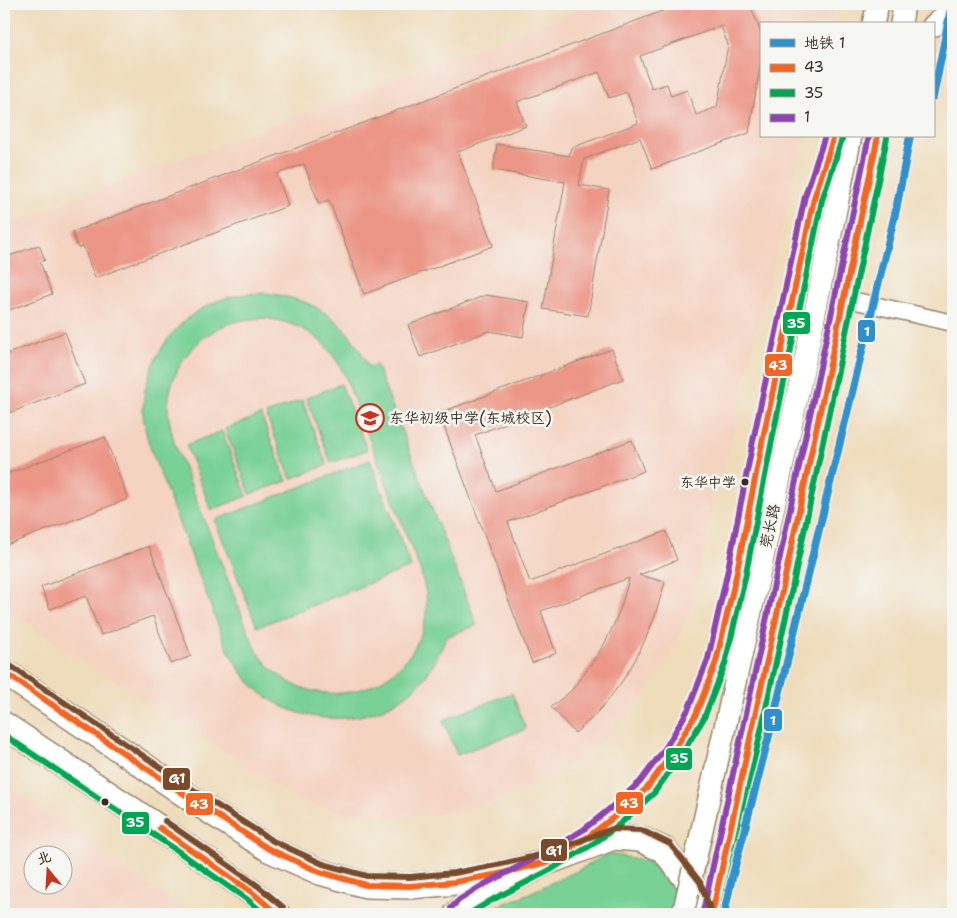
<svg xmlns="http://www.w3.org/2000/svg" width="957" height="918" viewBox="0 0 957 918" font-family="'Shantell Sans','LXGW WenKai TC',sans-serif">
	<rect width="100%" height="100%" fill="#f6f6f2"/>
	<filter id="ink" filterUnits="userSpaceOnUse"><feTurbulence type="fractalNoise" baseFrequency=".02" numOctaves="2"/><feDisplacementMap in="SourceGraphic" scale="10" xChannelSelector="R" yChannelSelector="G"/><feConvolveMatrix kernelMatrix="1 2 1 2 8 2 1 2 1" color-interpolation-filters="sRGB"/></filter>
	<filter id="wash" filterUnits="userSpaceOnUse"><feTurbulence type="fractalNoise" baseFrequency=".0096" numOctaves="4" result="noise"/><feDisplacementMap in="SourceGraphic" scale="20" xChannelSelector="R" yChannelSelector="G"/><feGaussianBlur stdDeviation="1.12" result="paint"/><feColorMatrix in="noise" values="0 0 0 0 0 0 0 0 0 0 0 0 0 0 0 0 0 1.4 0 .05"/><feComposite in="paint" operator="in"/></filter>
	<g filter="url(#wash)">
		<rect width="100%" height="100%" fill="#efdcba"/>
		<path fill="#f5d3c1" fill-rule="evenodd" d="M595,4H836L832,24H761V136H804L690,610L671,654L645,695L613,731L576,761L534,786L489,803L442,814L394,817L346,812L299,800L4,609V227L26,217Z
			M4,783L191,914H4ZM32,856H62V886H32Z"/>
		<path fill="#79d196" stroke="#5a7e5a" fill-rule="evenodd" d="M265,293C318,300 345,319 369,367L376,364L477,625L446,637C439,655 431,672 417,686C374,727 306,729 260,692C245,680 235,663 226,646L151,450C147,438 144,426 143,413C143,361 177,312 227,298C240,294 252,294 265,293ZM264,318C304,323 328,340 345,376L420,570C425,585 428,599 426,615C414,692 316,721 265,662C258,654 254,645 250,636L174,442C172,432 169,422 168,412C167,371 195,334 234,322C243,319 254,319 264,318Z
			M341,384L367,450L331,463L306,398Z
			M302,400L327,465L291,479L266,414Z
			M261,415L287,481L250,494L225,429Z
			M222,431L247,496L211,510L186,445Z
			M370,460L411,567L257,627L215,520Z
			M512,693L526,729L457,755L443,720Z
			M607,854L645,860L668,878L693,910V914H478L521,897L577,871Z"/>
		<g id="blocks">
			<path fill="#ec9687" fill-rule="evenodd" d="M681,4H750L761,33V61L749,133L652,169L640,138L584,159L579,185L609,190L588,316L543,309L565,182L493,170L497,144L569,156L571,148L638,123L627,92L609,98L599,72L517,102L526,126L458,152L493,246L364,294L329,200L319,204L304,164L277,174L288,206L153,256L95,278L83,246L78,248L72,232ZM721,26L728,45L717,107L696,115L687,90L671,96L667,84L652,89L640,56Z
				M39,245L45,260L40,262L52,294L4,312V258Z
				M486,295L529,302L523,337L489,331L420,357L408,325Z
				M65,332L85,384L4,415V355Z
				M612,349L623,379L475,435L496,491L632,440L644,471L508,522L530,582L666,531L677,560L639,575L665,582L655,616L646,638L635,660L623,680L608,700L592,718L575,733L551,707L571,691L593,661L605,643L614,624L622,604L629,578L541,611L556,653L532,663L439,413Z
				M105,437L128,499L4,546V475Z
				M149,546L191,656L171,664L153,616L101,635L86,596L50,609L41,587Z"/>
		</g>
	</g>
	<g filter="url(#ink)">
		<use href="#blocks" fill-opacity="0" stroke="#95836c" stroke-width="1"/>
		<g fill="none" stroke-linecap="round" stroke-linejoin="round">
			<defs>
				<path id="minor" d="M843,298L953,323"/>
				<path id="major" d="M873,24L878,4
					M901,24L904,4
					M933,26L953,9
					M811,332L851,136
					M574,846L588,837L614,817L647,788L673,752L696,714L716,662L736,576L764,433L814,198L834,136
					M712,914L784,582L878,136"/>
				<path id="highway" d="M4,672L134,759L199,804L269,849L320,872L366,885L410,886L455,882L499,874L547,862
					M4,725L174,838L253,893L277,914
					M457,914L464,907L488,892L547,862L614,837L640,839L664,850L693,887L703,914"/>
			</defs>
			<use href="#minor" stroke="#95836c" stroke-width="19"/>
			<use href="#major" stroke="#95836c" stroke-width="24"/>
			<use href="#highway" stroke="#95836c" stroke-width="28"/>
			<use href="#minor" stroke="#fff" stroke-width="16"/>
			<use href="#major" stroke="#fff" stroke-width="21"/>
			<use href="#highway" stroke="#fff" stroke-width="25"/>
			<defs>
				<path id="major-bridge" d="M683,914L759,576L811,332"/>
			</defs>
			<use href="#major-bridge" stroke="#95836c" stroke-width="24" stroke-linecap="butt"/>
			<use href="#major-bridge" stroke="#fff" stroke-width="21"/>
			<defs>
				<path id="bus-1" d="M4,672L199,804L269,849L320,872L366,885L410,886L455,882L499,874L547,862L588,837L614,817L647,788L673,752L696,714L716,662L736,576L764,433L814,198L834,136
					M160,828L253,893L277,914
					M712,914L784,582L878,136"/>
				<path id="bus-2" d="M4,735L169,845L248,900L264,914
					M469,914L492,900L552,869L593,844L620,824L654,793L680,757L704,718L725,664L745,578L773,435L822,200L842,139
					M721,914L793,584L887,138"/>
				<path id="bus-3" d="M451,908L459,900L483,885L543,854L583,830L608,810L640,782L666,747L688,710L708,659L727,574L755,431L805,196L825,136
					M703,912L775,580L869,136"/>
				<path id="bus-4" d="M9,665L204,797L273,841L323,864L367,876L410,877L454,873L497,865L544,854L612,829L641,830L670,844L700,882L711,911
					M165,821L258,886L283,907"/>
			</defs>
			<use href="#bus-1" stroke="#f6f6f2" stroke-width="10"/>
			<use href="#bus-2" stroke="#f6f6f2" stroke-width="10"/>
			<use href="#bus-3" stroke="#f6f6f2" stroke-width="10"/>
			<use href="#bus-4" stroke="#f6f6f2" stroke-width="10"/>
			<use href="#bus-1" stroke="#f26522" stroke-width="6"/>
			<use href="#bus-2" stroke="#00a651" stroke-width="6"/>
			<use href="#bus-3" stroke="#8e44ad" stroke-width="6"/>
			<use href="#bus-4" stroke="#7a4b2a" stroke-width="6"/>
			<defs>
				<path id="metro-1" d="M933,97L952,4
					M724,914L731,882L773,720L896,210L910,136"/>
			</defs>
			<use href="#metro-1" stroke="#f6f6f2" stroke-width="11"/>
			<use href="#metro-1" stroke="#3190cb" stroke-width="8"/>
		</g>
	</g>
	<defs>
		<symbol id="school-ring" viewBox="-11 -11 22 22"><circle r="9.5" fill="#f6f6f2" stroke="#c8321e" stroke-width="1.5"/><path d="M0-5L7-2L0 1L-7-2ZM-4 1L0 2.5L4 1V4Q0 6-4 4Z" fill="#c8321e"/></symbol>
	</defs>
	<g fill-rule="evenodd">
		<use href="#school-ring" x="354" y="402" width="32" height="32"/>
	</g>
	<g fill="#3b2a1e" stroke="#f6f6f2" stroke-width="2">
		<circle cx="745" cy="482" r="4.5"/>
		<circle cx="105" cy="802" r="4.5"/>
	</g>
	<g text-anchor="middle" stroke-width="5" stroke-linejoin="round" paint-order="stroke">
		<g font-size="14" fill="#3b2a1e" stroke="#f6f6f2" text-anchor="end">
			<text x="736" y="487">东华中学</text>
		</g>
		<g font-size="15" fill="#3b2a1e" stroke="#f6f6f2" text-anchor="start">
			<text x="389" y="423">东华初级中学(东城校区)</text>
		</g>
		<g font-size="15" fill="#3b2a1e" stroke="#f6f6f2">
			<text transform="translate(770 526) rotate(-78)" y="5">莞长路</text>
		</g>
	</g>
	<g stroke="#f6f6f2" stroke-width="2">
		<rect x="782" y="311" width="29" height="24" rx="5" fill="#00a651"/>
		<rect x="857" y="319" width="19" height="24" rx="5" fill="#3190cb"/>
		<rect x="764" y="353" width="29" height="24" rx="5" fill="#f26522"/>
		<rect x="763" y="708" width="20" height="24" rx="5" fill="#3190cb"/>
		<rect x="665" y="747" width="28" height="24" rx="5" fill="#00a651"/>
		<rect x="162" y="767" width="29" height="24" rx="5" fill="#7a4b2a"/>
		<rect x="615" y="791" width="29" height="24" rx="5" fill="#f26522"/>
		<rect x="185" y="792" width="29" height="24" rx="5" fill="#f26522"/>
		<rect x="121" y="811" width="29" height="24" rx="5" fill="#00a651"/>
		<rect x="540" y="838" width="28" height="24" rx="5" fill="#7a4b2a"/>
	</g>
	<g font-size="14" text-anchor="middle" font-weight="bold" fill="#fff">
		<text x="796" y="328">35</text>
		<text x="867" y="336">1</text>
		<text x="778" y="370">43</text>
		<text x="773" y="725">1</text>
		<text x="679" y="763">35</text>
		<text x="177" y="783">G1</text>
		<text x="629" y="808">43</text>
		<text x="199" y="809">43</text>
		<text x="135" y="827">35</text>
		<text x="554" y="855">G1</text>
	</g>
	<rect width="957" height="918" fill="none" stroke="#f6f6f2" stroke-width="20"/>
	<rect x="760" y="22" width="175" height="115" fill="#f6f6f2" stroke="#aba49d"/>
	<rect x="770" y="39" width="25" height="8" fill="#3190cb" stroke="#aba49d"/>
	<text x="804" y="48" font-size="15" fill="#3b2a1e">地铁 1</text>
	<rect x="770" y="64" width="25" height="8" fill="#f26522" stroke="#aba49d"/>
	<text x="804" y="72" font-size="15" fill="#3b2a1e">43</text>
	<rect x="770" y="89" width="25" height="8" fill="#00a651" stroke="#aba49d"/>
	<text x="804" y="98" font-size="15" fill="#3b2a1e">35</text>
	<rect x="770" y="114" width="25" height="8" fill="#8e44ad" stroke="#aba49d"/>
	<text x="804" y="122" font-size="15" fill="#3b2a1e">1</text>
	<g transform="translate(48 870) rotate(342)"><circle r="24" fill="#f6f6f2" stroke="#aba49d"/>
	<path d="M0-4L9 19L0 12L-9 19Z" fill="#c8321e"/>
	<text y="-8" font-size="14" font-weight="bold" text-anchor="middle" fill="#3b2a1e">北</text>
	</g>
</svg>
